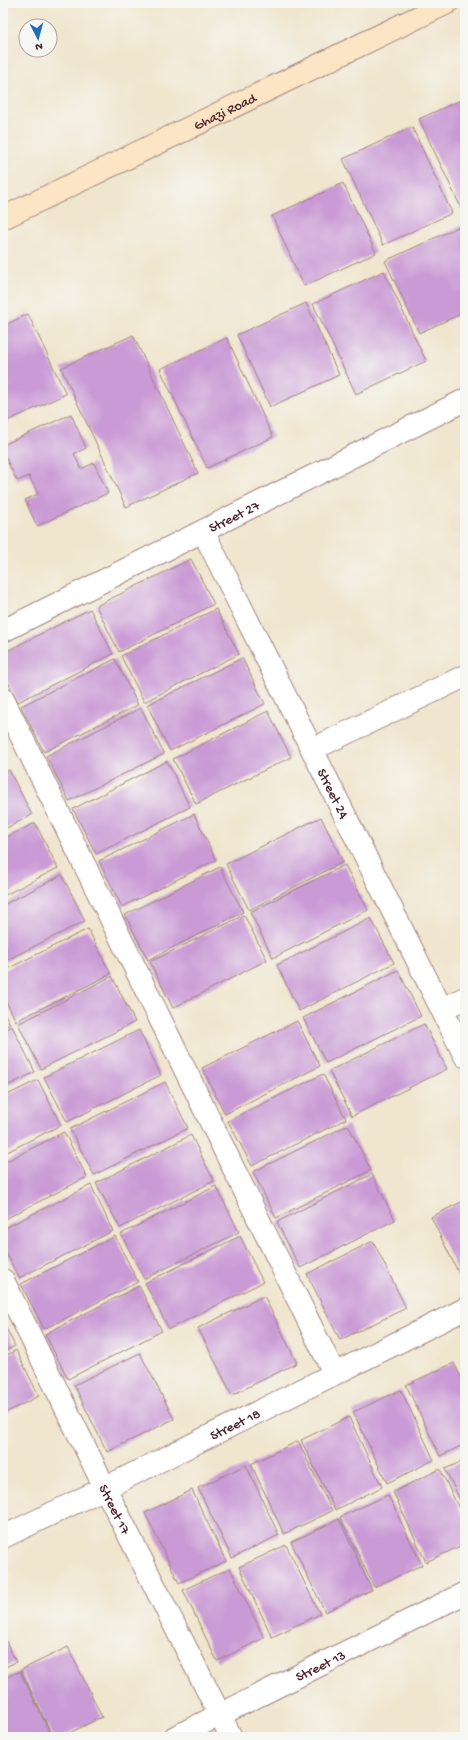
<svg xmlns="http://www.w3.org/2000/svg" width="468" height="1740" viewBox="0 0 468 1740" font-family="'Gochi Hand',sans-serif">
	<rect width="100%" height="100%" fill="#f6f6f2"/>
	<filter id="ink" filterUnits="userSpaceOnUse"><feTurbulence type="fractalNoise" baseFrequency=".025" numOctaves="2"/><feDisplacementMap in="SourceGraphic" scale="8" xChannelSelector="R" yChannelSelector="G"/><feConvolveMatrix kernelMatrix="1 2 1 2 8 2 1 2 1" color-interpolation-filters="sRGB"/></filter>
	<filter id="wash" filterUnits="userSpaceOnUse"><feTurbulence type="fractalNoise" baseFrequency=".012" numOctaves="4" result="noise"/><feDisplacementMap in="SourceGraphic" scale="16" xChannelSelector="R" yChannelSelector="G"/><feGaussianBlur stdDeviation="0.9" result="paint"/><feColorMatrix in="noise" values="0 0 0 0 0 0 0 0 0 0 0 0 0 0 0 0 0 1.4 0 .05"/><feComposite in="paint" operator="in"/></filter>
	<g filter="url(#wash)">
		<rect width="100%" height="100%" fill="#f0e5cd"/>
		<g id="blocks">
			<path fill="#c99ad5" d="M465,98V208L462,210L419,119Z
				M412,127L452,213L383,245L343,159Z
				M343,183L376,253L304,286L272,216Z
				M465,224V312L419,333L385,261Z
				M384,271L426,361L356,394L313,304Z
				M306,303L339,375L270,407L237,335Z
				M28,314L66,394L3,423V326Z
				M133,335L198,473L126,507L61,368Z
				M227,338L273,437L207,468L160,369Z
				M71,414L86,448L74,454L81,469L94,463L108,493L37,526L25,500L38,494L29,476L17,481L3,452V445Z
				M191,559L214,604L119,652L96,606Z
				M90,609L113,654L18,702L3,672V653Z
				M216,609L239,654L144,702L121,656Z
				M242,658L265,704L170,751L147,705Z
				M115,659L138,705L44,752L21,706Z
				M141,708L164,754L69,801L46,756Z
				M268,711L291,757L196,804L173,759Z
				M167,761L190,807L96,854L73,809Z
				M9,770L32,815L3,830V773Z
				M194,814L216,860L122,907L99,861Z
				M321,817L343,862L249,910L226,864Z
				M35,823L58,868L3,896V839Z
				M345,865L368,910L273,958L250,912Z
				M220,867L243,912L148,960L125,915Z
				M62,875L85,921L3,962V905Z
				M244,915L267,960L173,1008L150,962Z
				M371,918L394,963L299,1011L277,965Z
				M88,929L111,974L16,1021L3,996V971Z
				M398,970L421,1016L326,1063L303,1018Z
				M112,976L135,1022L41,1069L18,1024Z
				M3,1010L10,1024L3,1028Z
				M297,1021L320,1066L225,1114L202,1068Z
				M424,1024L447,1069L352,1116L329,1071Z
				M12,1026L35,1072L3,1088V1031Z
				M139,1030L161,1075L67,1122L44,1077Z
				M323,1074L346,1119L252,1166L228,1121Z
				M38,1080L61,1125L3,1154V1097Z
				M165,1082L188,1128L94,1175L70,1129Z
				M348,1125L371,1170L276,1218L253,1172Z
				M64,1132L87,1177L3,1220V1163Z
				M191,1135L214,1181L120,1228L96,1183Z
				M372,1174L395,1220L300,1268L277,1222Z
				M91,1185L113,1231L19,1278L3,1247V1229Z
				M216,1186L239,1232L144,1279L121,1234Z
				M465,1200V1283L464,1284L431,1217Z
				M115,1236L138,1282L44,1329L21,1284Z
				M240,1236L263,1282L169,1329L145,1283Z
				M373,1241L406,1308L340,1340L307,1274Z
				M139,1286L162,1331L68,1379L45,1334Z
				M264,1296L297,1363L232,1395L198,1328Z
				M3,1322L15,1346L3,1352Z
				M16,1350L39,1396L3,1414V1357Z
				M140,1353L174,1419L107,1452L74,1385Z
				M454,1363L465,1386V1444L440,1456L406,1385Z
				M401,1390L434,1460L387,1483L353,1412Z
				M349,1417L382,1487L335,1510L301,1440Z
				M298,1441L332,1511L284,1534L251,1464Z
				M465,1460V1510L445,1469Z
				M246,1465L279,1535L232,1558L198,1488Z
				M440,1469L465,1521V1544L426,1562L393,1492Z
				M192,1490L226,1561L179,1583L145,1513Z
				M388,1495L422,1565L374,1587L340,1517Z
				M339,1519L372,1590L325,1612L291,1542Z
				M286,1545L320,1614L272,1637L239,1567Z
				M230,1568L264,1638L217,1661L183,1590Z
				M3,1635L16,1662L3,1668Z
				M68,1647L102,1717L61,1737H53L21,1670Z
				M20,1671L52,1737H3V1679Z"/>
		</g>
	</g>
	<g filter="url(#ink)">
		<use href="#blocks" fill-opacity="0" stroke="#9d827c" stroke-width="1"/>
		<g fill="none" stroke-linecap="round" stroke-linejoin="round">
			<defs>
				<g id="minor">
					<path id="s1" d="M203,531L465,1056"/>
					<path id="s2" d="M3,631L465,400"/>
					<path d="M3,699L334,1373"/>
					<path d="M313,749L465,676"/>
					<path d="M442,1009L465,998"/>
					<path id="s3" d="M3,1280L105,1488L231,1737"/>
					<path id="s4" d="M3,1537L105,1488L465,1309"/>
					<path id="s5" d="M175,1737L465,1593"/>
				</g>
				<g id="secondary">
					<path id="s6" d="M3,218L447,3"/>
				</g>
			</defs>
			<use href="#minor" stroke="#9d827c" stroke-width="24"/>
			<use href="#secondary" stroke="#9d827c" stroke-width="24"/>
			<use href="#minor" stroke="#fff" stroke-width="22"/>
			<use href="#secondary" stroke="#fce5c4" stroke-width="22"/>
		</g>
	</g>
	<g text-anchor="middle" stroke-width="3" stroke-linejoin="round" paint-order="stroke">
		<g font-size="14" fill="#4a1f2b" stroke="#f6f6f2">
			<text dy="5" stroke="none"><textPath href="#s6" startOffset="246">Ghazi Road</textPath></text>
			<text dy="5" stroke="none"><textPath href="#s2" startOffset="258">Street 27</textPath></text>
			<text dy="5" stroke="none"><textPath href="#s1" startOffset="293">Street 24</textPath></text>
			<text dy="5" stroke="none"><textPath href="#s4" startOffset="258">Street 18</textPath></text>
			<text dy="5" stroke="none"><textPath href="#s3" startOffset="255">Street 17</textPath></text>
			<text dy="5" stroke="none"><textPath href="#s5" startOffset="162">Street 13</textPath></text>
		</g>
	</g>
	<rect width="468" height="1740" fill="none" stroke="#f6f6f2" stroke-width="16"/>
	<g transform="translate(38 38) rotate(174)"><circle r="19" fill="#f6f6f2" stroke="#b1a0a2"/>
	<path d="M0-3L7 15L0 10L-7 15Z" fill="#1f6fb2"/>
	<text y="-6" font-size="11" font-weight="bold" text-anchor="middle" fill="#4a1f2b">N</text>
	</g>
</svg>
